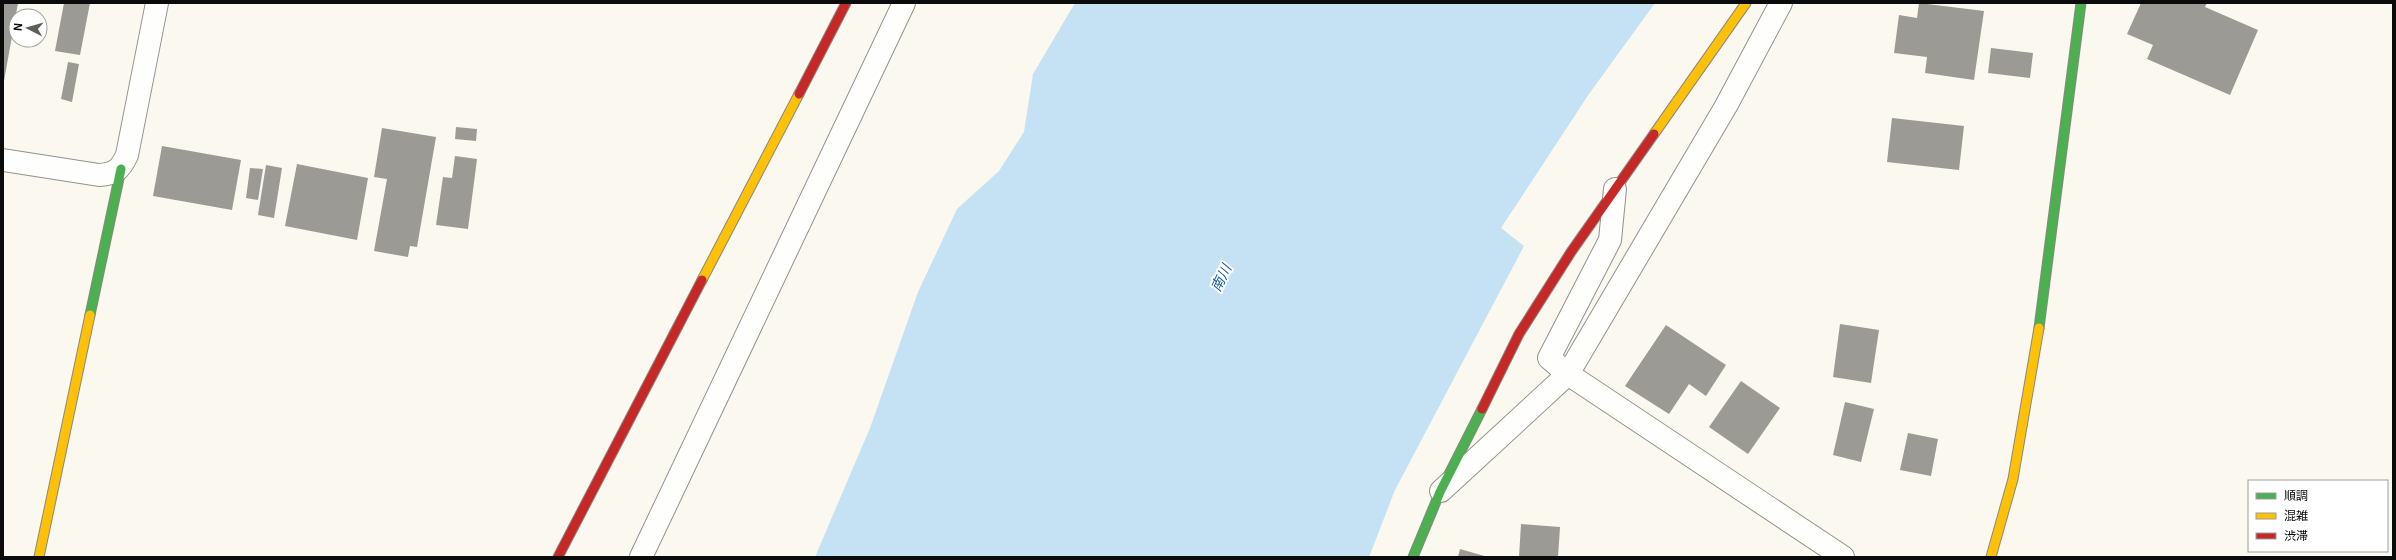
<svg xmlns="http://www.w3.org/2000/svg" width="2396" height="560" viewBox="0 0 2396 560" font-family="Georgia,'Noto Sans JP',serif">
<rect width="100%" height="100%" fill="#faf8ef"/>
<path fill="#c5e2f5" d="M1075 3H1655L1589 94 1501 228 1524 246 1395 490 1369 557H815L870 428 918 292 957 209 999 171 1024 132 1033 74Z"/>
<path fill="#9c9a95" d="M3 3H18L4 81H3Z
M64 3H90L80 55 55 51Z
M1919 3 1984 11 1974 80 1925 73 1927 57 1894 53 1899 15 1917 18Z
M2141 3H2207L2205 7 2258 30 2230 95 2147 59 2153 45 2127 34Z
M1991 48 2033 53 2030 78 1988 73Z
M68 62 79 64 72 102 61 99Z
M1892 118 1964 126 1959 170 1887 162Z
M456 127 477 129 476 141 455 139Z
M382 128 436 137 417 247 410 246 408 257 374 251 387 179 374 177Z
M162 146 241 160 232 210 153 196Z
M455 156 477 159 468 229 436 225 443 177 452 178Z
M297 164 368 178 357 240 285 226Z
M266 165 282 168 274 218 258 215Z
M250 168 263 169 258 200 246 198Z
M1840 324 1879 330 1871 383 1833 377Z
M1666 325 1726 365 1706 396 1689 384 1669 414 1625 386Z
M1741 381 1780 408 1748 454 1709 427Z
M1845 402 1874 409 1861 462 1833 455Z
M1908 433 1938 439 1931 476 1900 470Z
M1521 524 1560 527 1558 557H1519Z
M1460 549 1488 557H1458Z"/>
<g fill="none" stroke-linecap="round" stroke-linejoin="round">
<g stroke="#93928e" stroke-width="24">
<path id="street" d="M3 160 99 175C115 174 120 170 127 155L157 3
M1615 189 1610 240 1549 358 1568 374 1843 557
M1441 491 1568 374 1726 106 1781 3
M641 557 904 3"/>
</g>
<g stroke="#898884" stroke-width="11">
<path id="fast" d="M90 315 121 169
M2039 328 2081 3
M1413 557 1440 492 1482 409"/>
</g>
<g stroke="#898884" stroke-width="11">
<path id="slow" d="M1654 134 1746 3
M702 280 799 94
M39 557 90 315
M1991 557 2013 479 2039 328"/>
</g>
<g stroke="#898884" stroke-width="11">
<path id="jam" d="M799 94 846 3
M1482 409 1519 334 1571 252 1654 134
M558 557 702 280"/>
</g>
<use href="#street" stroke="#fefefd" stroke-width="22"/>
<use href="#fast" stroke="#4caf50" stroke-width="9"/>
<use href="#slow" stroke="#ffc107" stroke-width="9"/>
<use href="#jam" stroke="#c62828" stroke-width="9"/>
</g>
<g text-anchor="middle" stroke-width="4" stroke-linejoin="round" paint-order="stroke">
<g font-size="14" font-style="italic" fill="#135c9f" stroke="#fff">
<text transform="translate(1221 278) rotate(-64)" y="5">南川</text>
</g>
</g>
<rect width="2396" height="560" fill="none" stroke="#0b0b0b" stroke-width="8"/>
<rect x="2248" y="480" width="140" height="72" fill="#ffffff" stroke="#9d9d9d"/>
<rect x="2256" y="493" width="20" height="6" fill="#4caf50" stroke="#9d9d9d"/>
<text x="2284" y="500" font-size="12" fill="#0b0b0b">順調</text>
<rect x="2256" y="513" width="20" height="6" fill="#ffc107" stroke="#9d9d9d"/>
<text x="2284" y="520" font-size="12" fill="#0b0b0b">混雑</text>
<rect x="2256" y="533" width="20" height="6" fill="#c62828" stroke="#9d9d9d"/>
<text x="2284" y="540" font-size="12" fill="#0b0b0b">渋滞</text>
<g transform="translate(28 28) rotate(276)"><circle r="19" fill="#ffffff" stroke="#9d9d9d"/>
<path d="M0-3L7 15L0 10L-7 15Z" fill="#5f5e5b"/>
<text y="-6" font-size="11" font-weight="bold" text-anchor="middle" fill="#0b0b0b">N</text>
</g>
</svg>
